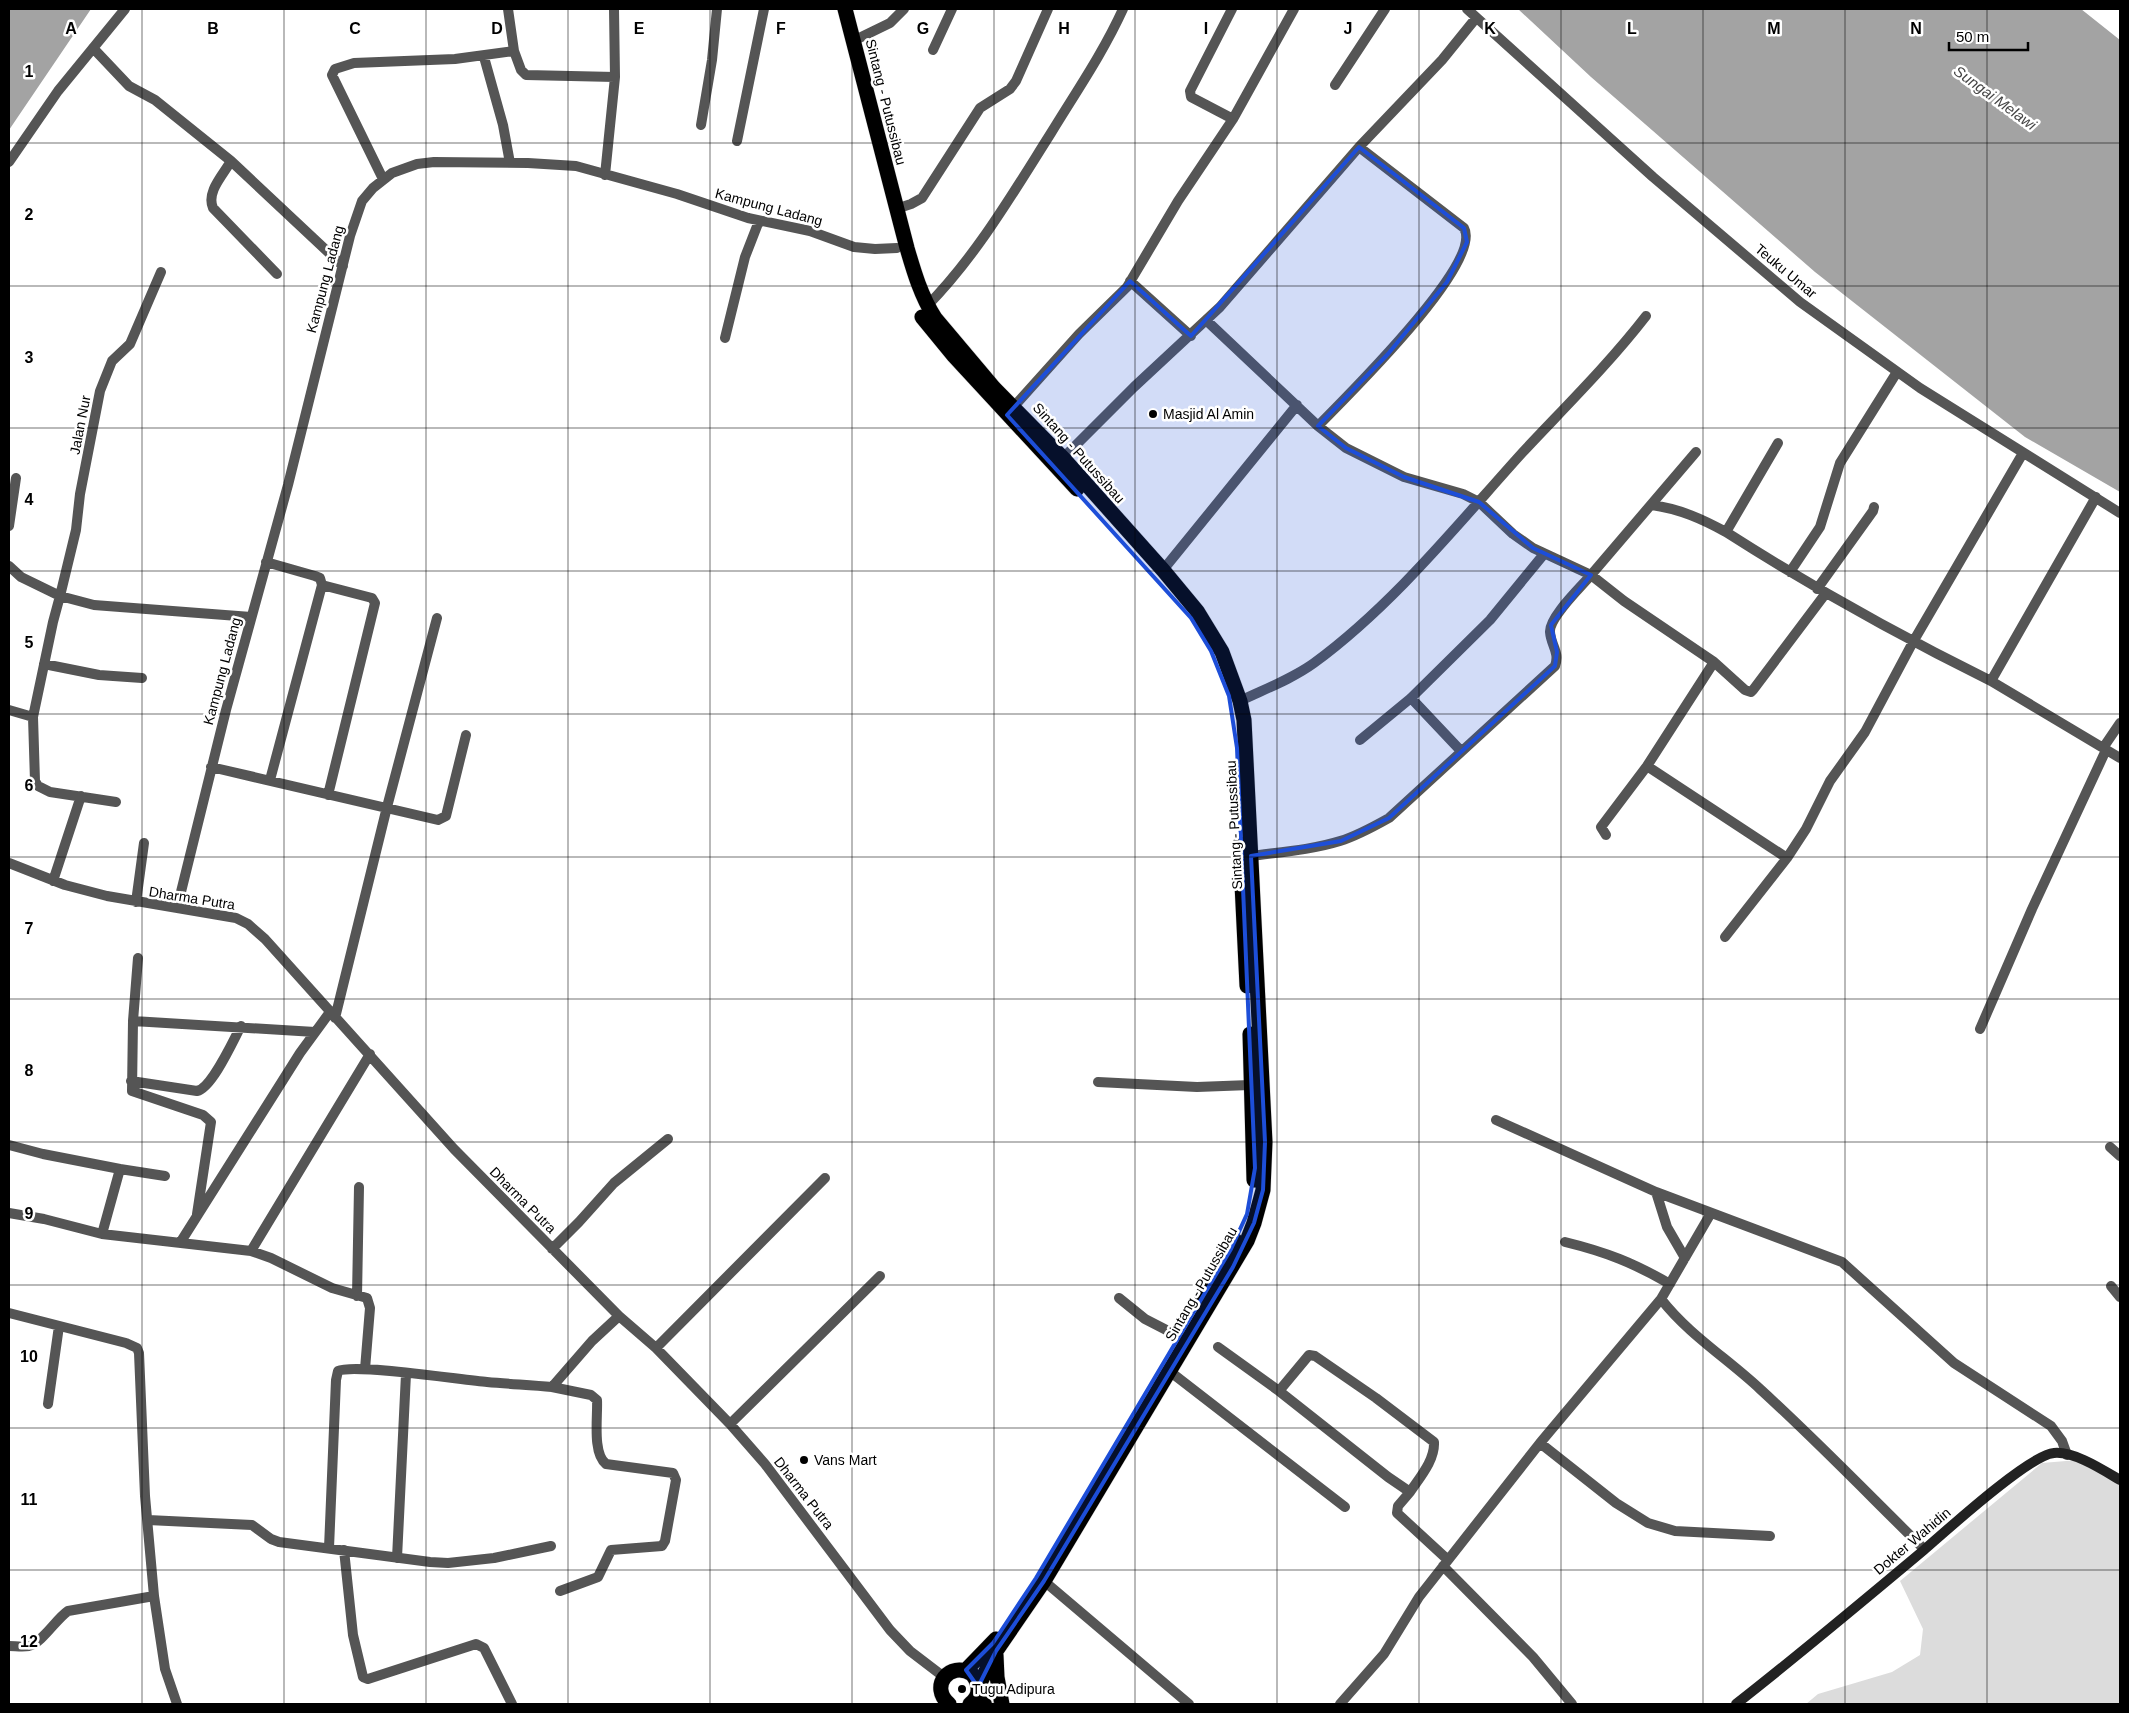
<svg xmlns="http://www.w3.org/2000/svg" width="2129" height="1713" viewBox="0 0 2129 1713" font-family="Arial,sans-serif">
<rect width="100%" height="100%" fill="#fff"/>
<path fill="#dcdcdc" d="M2078 1460 2120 1485V1704H1806L1818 1694 1892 1672 1920 1655 1923 1629 1900 1581 2042 1463Z"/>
<path fill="#a3a3a3" d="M9 9H91L9 130Z
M1518 9H2081L2120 40V492L2025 437 1815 272 1591 77Z"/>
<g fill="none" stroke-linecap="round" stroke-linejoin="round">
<g stroke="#dbdbdb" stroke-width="14">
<path id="primary" d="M978 1694 986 1704"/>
</g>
<g stroke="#dbdbdb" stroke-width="16">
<path id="highway" d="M845 9 907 248C914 272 921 296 935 318L994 388 1063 458 1163 570 1197 611 1222 652 1240 701 1244 720 1265 1142 1263 1190 1254 1223 1247 1241 1044 1581 996 1651 978 1687
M922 317 954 356 1077 489
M1240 844 1247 986
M1250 1034 1254 1180
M1202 1296 1235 1240
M996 1655 997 1677 1002 1704
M966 1670 996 1639
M949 1704C929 1687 949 1660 972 1674 980 1684 981 1696 970 1704"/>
</g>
<path stroke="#555" stroke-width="10" d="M508 9 514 51
M1232 9 1190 91 1191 97 1233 119
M1467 9 1653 177 1800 302 1920 388 2120 513
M853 41 890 23 904 9
M93 48 129 86 155 100 231 161 343 266
M933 50 952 9
M484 57 503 125 510 163
M1335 85 1385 9
M701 125 712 60 717 9
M737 141 764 9
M231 161C223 175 206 192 213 208L277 274
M9 162 58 91 125 9
M605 175 615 77 614 9
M383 179 332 75 335 69 354 63 455 59 514 51 521 70 526 75 615 77
M896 209 911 204 922 198 980 108 1010 89 1016 81 1048 9
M161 272 130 344 112 361 100 391 80 494 76 530 60 596 94 605 251 617
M1130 281 1191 336
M927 306C977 255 1013 193 1051 133 1076 92 1103 53 1123 9
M1207 321 1318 426 1346 448 1404 477 1463 494 1479 502 1513 534 1533 548 1591 575 1696 452
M725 338 745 257 759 221
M1009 412 1079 334 1127 287 1178 201 1233 119 1294 9
M1318 426C1344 399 1484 263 1464 228L1359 147
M1778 443 1726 532C1812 587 1900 636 1991 681L2096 497
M1063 458 1134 387 1220 307 1359 147 1442 60 1476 18
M1652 505C1680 509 1702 519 1726 532
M9 526 16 478
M266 562 315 576 320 578 322 585 372 598 375 603 328 795
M9 566 21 577 60 596 53 622 33 717 35 781 38 786 50 792 116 802
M1163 570 1297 405
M1790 572 1820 527 1840 463 1897 372
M1817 589 1873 511 1874 507
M44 664 99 675 142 678
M1991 681 2120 758
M1411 698 1461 751
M1240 701C1265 689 1292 679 1314 663 1393 605 1457 525 1522 453 1564 408 1608 365 1646 316
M9 710 33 717
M1360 740 1411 698 1490 620 1544 554
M2103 748 2120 723
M1647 766 1787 858
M211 767 438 820 446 816 466 735
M270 780 322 585
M1606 835 1601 827 1647 766 1714 662 1745 690 1751 692 1753 690 1826 593
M1251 856C1281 852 1311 850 1340 841 1357 836 1373 827 1389 818L1555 666C1560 652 1551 646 1550 632 1549 617 1581 587 1591 575L1624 601 1714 662
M9 863 65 885 107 896 236 918 248 924 265 939 454 1149 619 1316 656 1348 730 1424 765 1464 890 1630 910 1651 944 1677
M53 881 81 796
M136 902 144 843
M177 908 226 710 288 485 350 236 362 201 373 188 392 173 417 164 434 162 528 163 576 166 677 194 748 218 810 231 854 247 875 249 897 248
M1725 937 1787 858 1806 829 1830 781 1865 732 1913 642 2023 453
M138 958 133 1021 315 1032
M335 1018 387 807 437 618
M133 1021 132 1091 203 1115 211 1122 197 1214
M1980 1029 2032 909 2106 750
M131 1081 197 1091C212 1088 233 1041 241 1026
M1098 1082 1197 1087 1250 1085
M1496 1120 1656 1192 1842 1262 1954 1363 2051 1426 2062 1441 2067 1455
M9 1145 43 1154 120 1169 102 1234 251 1251 370 1054
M2110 1147 2120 1156
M120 1169 165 1176
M1656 1192 1667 1227 1685 1258
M9 1213 44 1219 102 1234
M1565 1242C1606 1252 1634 1263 1670 1284
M180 1243 300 1053 330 1012
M552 1249 579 1222 614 1183 668 1139
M251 1251 271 1258 332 1288 367 1298 370 1308 365 1369
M2111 1286 2120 1297
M357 1296 359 1187
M1119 1298 1145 1319 1178 1336
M1661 1299 1711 1213
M9 1313 126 1343 137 1348 139 1353 145 1496 154 1596 165 1669 177 1704
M1218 1347 1279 1391
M656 1348 825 1178
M1168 1370 1345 1507
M552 1387 591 1395 597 1400C598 1416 592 1453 606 1464L673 1473 676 1480 665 1541 662 1546 611 1550 598 1577 560 1591
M48 1404 59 1326
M730 1424 880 1276
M1540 1443 1616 1503 1648 1523 1675 1531 1770 1536
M1410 1492C1420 1477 1435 1460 1434 1442L1376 1398 1315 1356 1309 1355 1279 1391 1388 1477 1410 1492 1398 1506 1397 1513 1448 1560
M148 1520 252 1525 271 1539 279 1542 430 1562 448 1563 494 1558 551 1546
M329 1548 336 1380 338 1371C354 1363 462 1380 487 1382 509 1384 530 1385 552 1387L592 1341 619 1316
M344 1550 353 1635 363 1677 368 1679 476 1644 484 1648 512 1704
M397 1558 406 1374
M1443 1566 1533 1657 1572 1704
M1044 1581 1189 1704
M9 1646C15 1646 23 1647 29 1646 42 1643 56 1619 68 1611L154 1596
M1340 1704 1384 1654 1419 1597 1540 1443 1661 1299C1688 1334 1728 1359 1760 1389 1817 1441 1870 1496 1924 1549"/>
<path stroke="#222" stroke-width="10" d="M1736 1704C1800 1654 1862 1602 1924 1550 1947 1530 2029 1455 2054 1453 2074 1451 2103 1470 2120 1480"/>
<use href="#primary" stroke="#000" stroke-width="12"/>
<use href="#highway" stroke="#000" stroke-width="15"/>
</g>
<path fill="#1d4ed8" fill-opacity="0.2" stroke="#1d4ed8" stroke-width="4" stroke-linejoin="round" d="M1359 147 1464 228 1467 242 1447 282 1388 354 1318 426 1346 448 1404 477 1479 502 1533 548 1591 575 1551 625 1557 652 1555 666 1389 818 1341 841 1251 856 1265 1142 1263 1190 1254 1223 1233 1267 1044 1581 996 1651 978 1687 966 1670 993 1643 1036 1578 1231 1249 1247 1214 1255 1168 1237 748 1229 696 1211 651 1191 618 1007 415 1130 281 1191 336Z"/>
<path fill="none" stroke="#000" stroke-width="1" stroke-opacity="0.55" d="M142 9V1704M284 9V1704M426 9V1704M568 9V1704M710 9V1704M852 9V1704M994 9V1704M1135 9V1704M1277 9V1704M1419 9V1704M1561 9V1704M1703 9V1704M1845 9V1704M1987 9V1704M9 143H2120M9 286H2120M9 428H2120M9 571H2120M9 714H2120M9 857H2120M9 999H2120M9 1142H2120M9 1285H2120M9 1428H2120M9 1570H2120"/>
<g fill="#000" stroke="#fff" stroke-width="2">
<circle cx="1153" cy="414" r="5"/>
<circle cx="804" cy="1460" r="5"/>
<circle cx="962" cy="1689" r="5"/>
</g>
<g text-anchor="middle" stroke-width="5" stroke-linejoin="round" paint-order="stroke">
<g font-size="14" fill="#000" stroke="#fff">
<text transform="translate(886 102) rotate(76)" y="5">Sintang - Putussibau</text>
<text transform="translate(769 207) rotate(15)" y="5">Kampung Ladang</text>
<text transform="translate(1786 271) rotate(40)" y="5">Teuku Umar</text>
<text transform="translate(325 279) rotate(-75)" y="5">Kampung Ladang</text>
<text transform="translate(80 425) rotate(-79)" y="5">Jalan Nur</text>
<text transform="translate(1079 453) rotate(48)" y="5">Sintang - Putussibau</text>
<text transform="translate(222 671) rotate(-75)" y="5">Kampung Ladang</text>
<text transform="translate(1234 825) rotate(-93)" y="5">Sintang - Putussibau</text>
<text transform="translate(192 898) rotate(9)" y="5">Dharma Putra</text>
<text transform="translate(523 1200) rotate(45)" y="5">Dharma Putra</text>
<text transform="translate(1201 1284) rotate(-60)" y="5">Sintang - Putussibau</text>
<text transform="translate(804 1493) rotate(52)" y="5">Dharma Putra</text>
<text transform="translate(1912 1541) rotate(-40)" y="5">Dokter Wahidin</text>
</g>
<g font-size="14" fill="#000" stroke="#fff" text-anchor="start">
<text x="1163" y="419">Masjid Al Amin</text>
<text x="814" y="1465">Vans Mart</text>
<text x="972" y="1694">Tugu Adipura</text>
</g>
<g font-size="15" font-style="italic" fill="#444" stroke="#fff">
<text transform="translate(1995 98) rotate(36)" y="5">Sungai Melawi</text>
</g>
</g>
<g font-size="16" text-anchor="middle" font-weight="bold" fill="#000" stroke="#fff" stroke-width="5" stroke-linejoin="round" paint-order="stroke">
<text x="71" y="34">A</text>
<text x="213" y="34">B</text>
<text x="355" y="34">C</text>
<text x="497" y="34">D</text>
<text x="639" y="34">E</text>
<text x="781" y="34">F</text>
<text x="923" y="34">G</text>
<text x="1064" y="34">H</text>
<text x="1206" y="34">I</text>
<text x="1348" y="34">J</text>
<text x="1490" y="34">K</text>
<text x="1632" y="34">L</text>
<text x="1774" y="34">M</text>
<text x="1916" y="34">N</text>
<text x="29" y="77">1</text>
<text x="29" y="220">2</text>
<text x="29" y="363">3</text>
<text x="29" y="505">4</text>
<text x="29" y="648">5</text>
<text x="29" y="791">6</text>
<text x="29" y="934">7</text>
<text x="29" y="1076">8</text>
<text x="29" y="1219">9</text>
<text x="29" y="1362">10</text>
<text x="29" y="1505">11</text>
<text x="29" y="1647">12</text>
</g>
<rect width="2129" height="1713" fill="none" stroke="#000000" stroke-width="20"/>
<path d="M1949 42v8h79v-8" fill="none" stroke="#000000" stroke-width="2.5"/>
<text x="1956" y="42" font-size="15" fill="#000000" stroke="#ffffff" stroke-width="4" paint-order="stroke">50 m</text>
</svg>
